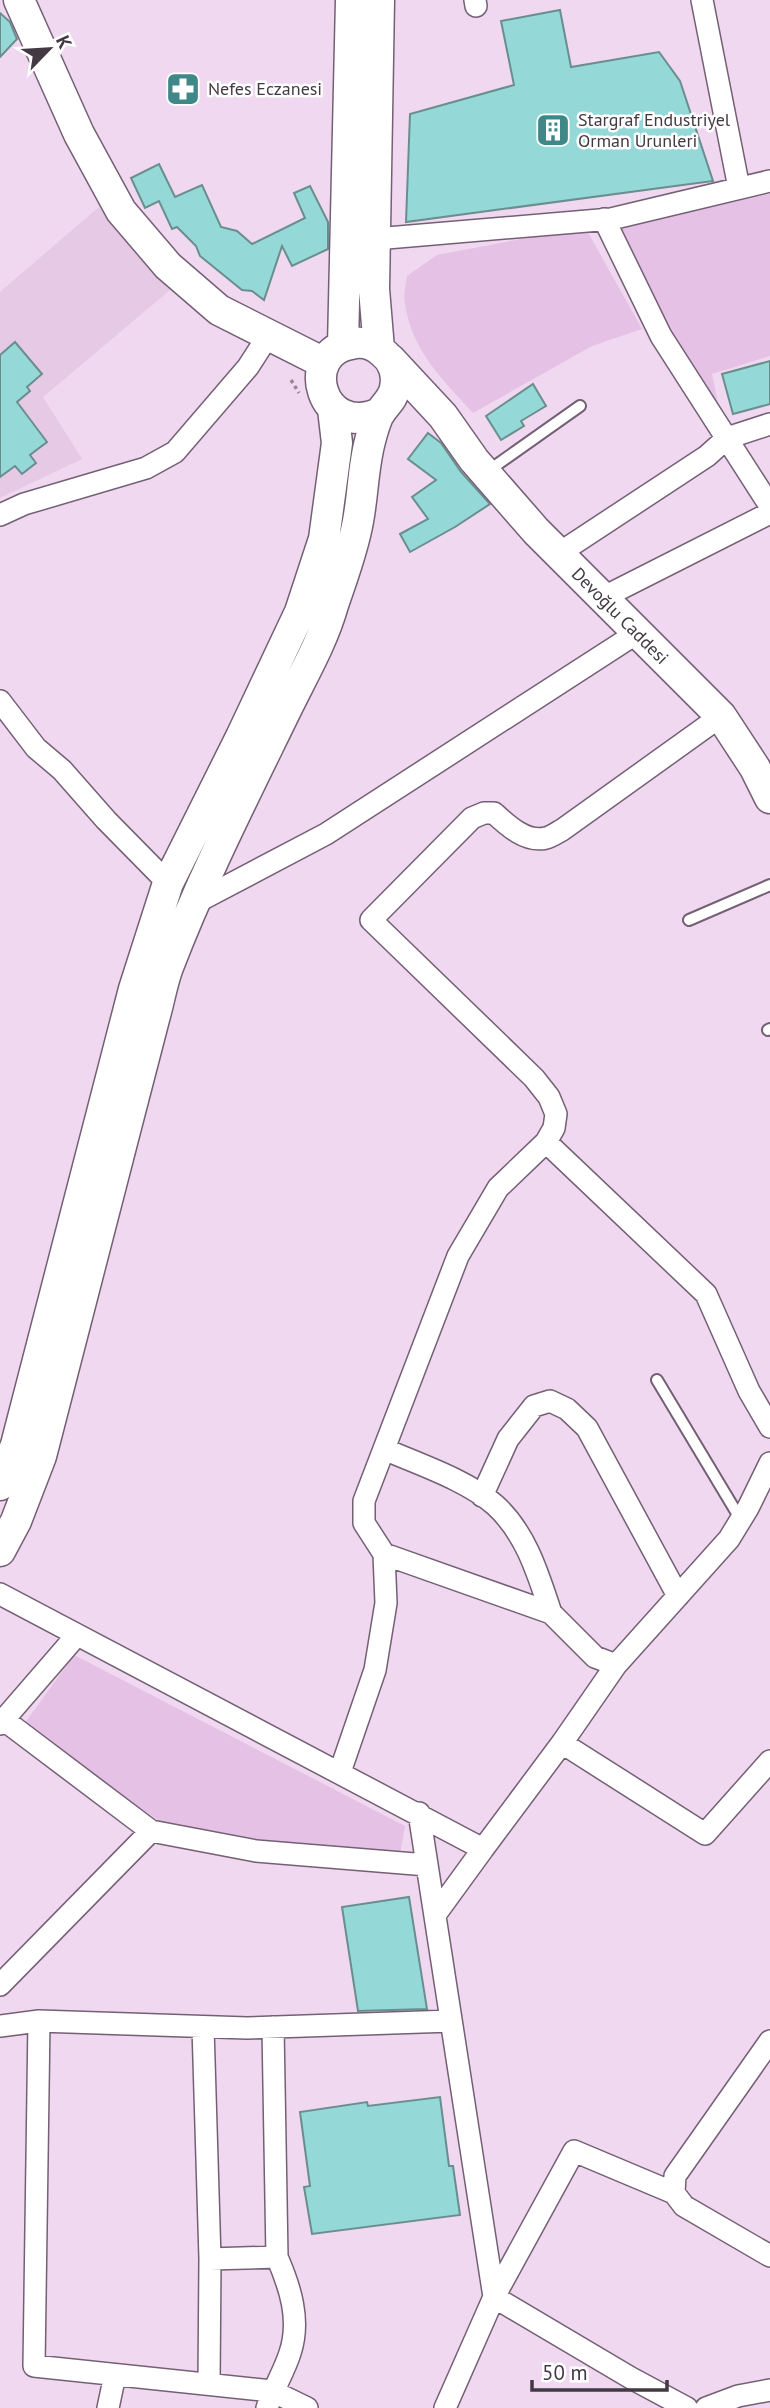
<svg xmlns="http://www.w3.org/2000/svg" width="770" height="2408" viewBox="0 0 770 2408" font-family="'PT Sans',sans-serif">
<rect width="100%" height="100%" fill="#f0d8f0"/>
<path fill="#e6c9e5" d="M99 207 170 290 43 397 82 459 0 498V292Z"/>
<path fill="#e5c1e5" d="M770 194V356L712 374 720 413 710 407 616 239 618 227Z
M585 227 642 329 592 346 473 413C443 380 411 350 405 303 403 295 406 285 407 276L437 255Z
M74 1655 405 1826 399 1860 245 1843 165 1825 22 1727Z"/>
<path fill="#94d8d8" stroke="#6a8e8e" stroke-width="2" d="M560 10 571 67 659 52 680 81 713 181 406 222 410 114 514 85 501 21Z
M0 13 10 22 17 39 0 57Z
M159 164 175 197 202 185 221 227 237 231 252 244 305 218 294 193 310 186 328 222V249L292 266 282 246 264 300 252 291 242 290 200 256 196 246 177 227 172 229 159 201 145 208 131 178Z
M15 342 42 374 27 387 30 391 17 402 47 442 30 455 36 463 22 474 15 466 0 477V355Z
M770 361V404L733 414 722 374Z
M533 384 546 406 521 421 524 426 501 440 486 416Z
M428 433 441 443 461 472 490 504 455 527 410 552 400 534 428 519 412 497 436 480 408 459Z
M409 1897 427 2009 358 2011 342 1907Z
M440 2097 449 2166H453L460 2215 312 2234 304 2187 310 2186 300 2112 367 2102 368 2106Z"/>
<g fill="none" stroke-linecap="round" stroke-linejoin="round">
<g stroke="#746074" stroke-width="14">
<path id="lane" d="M488 471 580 406
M689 920 770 885
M768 1030 770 1029
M657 1380 741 1520"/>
</g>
<g stroke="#746074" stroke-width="24">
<path id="street" d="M475 0 476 6
M702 0 739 188
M604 219 661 336 770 506
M375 239 611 219 770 181
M0 515 24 504 146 468 175 452 248 367 268 336
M558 554 707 456 727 438 770 424
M602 598 770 513
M0 701 36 748 62 770 106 820 168 883
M195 903 326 834 637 633
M546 1142 706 1294 749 1391 770 1427
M384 1449C418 1464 467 1480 495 1505 526 1533 538 1574 551 1613
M482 1496 508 1439 534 1406 550 1401 567 1409 587 1428 678 1596
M384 1554 551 1613 595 1657 616 1665
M0 1594 483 1849 562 1743 616 1665 729 1539 748 1508 770 1463
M4 1720 151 1831 256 1851 427 1865
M0 1724 77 1635
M562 1743 705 1834 770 1761
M340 1772 375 1670 386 1603 384 1554 364 1523V1501L458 1256 498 1188 546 1142 554 1128 556 1114 549 1097 534 1078 371 920 472 818 484 813H494C507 825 526 843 546 838 551 837 558 832 562 830L721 716
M419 1813 494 2297 631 2378 687 2408
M435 1915 483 1849
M0 1985 151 1831
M39 2021 34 2366 272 2391 307 2408
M0 2026 39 2021 247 2028 451 2021
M203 2027 210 2259 209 2384
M770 2041 675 2176 674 2193 684 2206 770 2256
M210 2259 277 2257
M108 2408 115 2375
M267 2408C273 2389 284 2372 290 2353 301 2320 290 2287 277 2257L273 2027
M445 2408 494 2297 574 2151 674 2193
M706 2408 738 2396 770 2390"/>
</g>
<g stroke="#746074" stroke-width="33">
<path id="secondary" d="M19 0 79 134 121 211 168 266 219 310 324 363
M379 0 374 289 379 349
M343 346 351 0
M390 359 443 416 474 460 536 531 721 716 755 768 770 798
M0 1485 16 1445 134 989 168 883 241 737 300 612 324 539 337 443 333 409
M0 1551 16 1521 41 1456C70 1345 98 1234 127 1123 136 1088 145 1054 154 1019 159 1002 162 983 168 967 201 881 243 798 283 716 300 680 322 644 333 605 342 578 353 550 358 521 363 495 363 467 370 441 372 433 375 423 378 416 384 405 393 400 395 388 398 374 393 360 382 352 373 344 362 341 351 344 298 353 320 439 380 413"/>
</g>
<path stroke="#978797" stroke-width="3.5" stroke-dasharray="3.5 3.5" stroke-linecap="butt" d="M291 380 299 393"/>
<use href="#lane" stroke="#fff" stroke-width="10"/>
<use href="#street" stroke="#fff" stroke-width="21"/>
<use href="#secondary" stroke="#fff" stroke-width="30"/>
</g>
<defs>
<g id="pharmacy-square" transform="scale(1.75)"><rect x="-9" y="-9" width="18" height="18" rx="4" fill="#3f8887" stroke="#fff"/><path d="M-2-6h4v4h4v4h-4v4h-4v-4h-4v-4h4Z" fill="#fff"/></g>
<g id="building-square" transform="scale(1.75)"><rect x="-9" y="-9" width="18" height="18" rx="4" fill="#3f8887" stroke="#fff"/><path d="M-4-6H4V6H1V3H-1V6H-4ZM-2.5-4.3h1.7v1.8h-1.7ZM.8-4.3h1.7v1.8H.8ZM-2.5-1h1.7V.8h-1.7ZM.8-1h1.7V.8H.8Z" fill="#fff"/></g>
</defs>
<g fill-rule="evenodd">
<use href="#pharmacy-square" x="183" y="89"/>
<use href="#building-square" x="553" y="130"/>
</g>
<g text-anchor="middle" stroke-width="5" stroke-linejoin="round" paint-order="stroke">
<g font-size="18" fill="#423942" stroke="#fff" text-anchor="start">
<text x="208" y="95">Nefes Eczanesi</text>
<text x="578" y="126">Stargraf Endustriyel<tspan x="578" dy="21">Orman Urunleri</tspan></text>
</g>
<g font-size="18" fill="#423942" stroke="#fff">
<text transform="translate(620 616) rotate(45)" y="6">Devoğlu Caddesi</text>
</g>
</g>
<g transform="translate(49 49) rotate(65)" stroke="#ffffff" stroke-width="5" paint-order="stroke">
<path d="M0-5L12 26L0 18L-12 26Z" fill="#423942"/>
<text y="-10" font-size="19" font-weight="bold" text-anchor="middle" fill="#423942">K</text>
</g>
<path d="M532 2380v10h135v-10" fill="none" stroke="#423942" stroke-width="3.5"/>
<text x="542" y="2380" font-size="21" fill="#423942" stroke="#ffffff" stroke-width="5" paint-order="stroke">50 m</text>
</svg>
